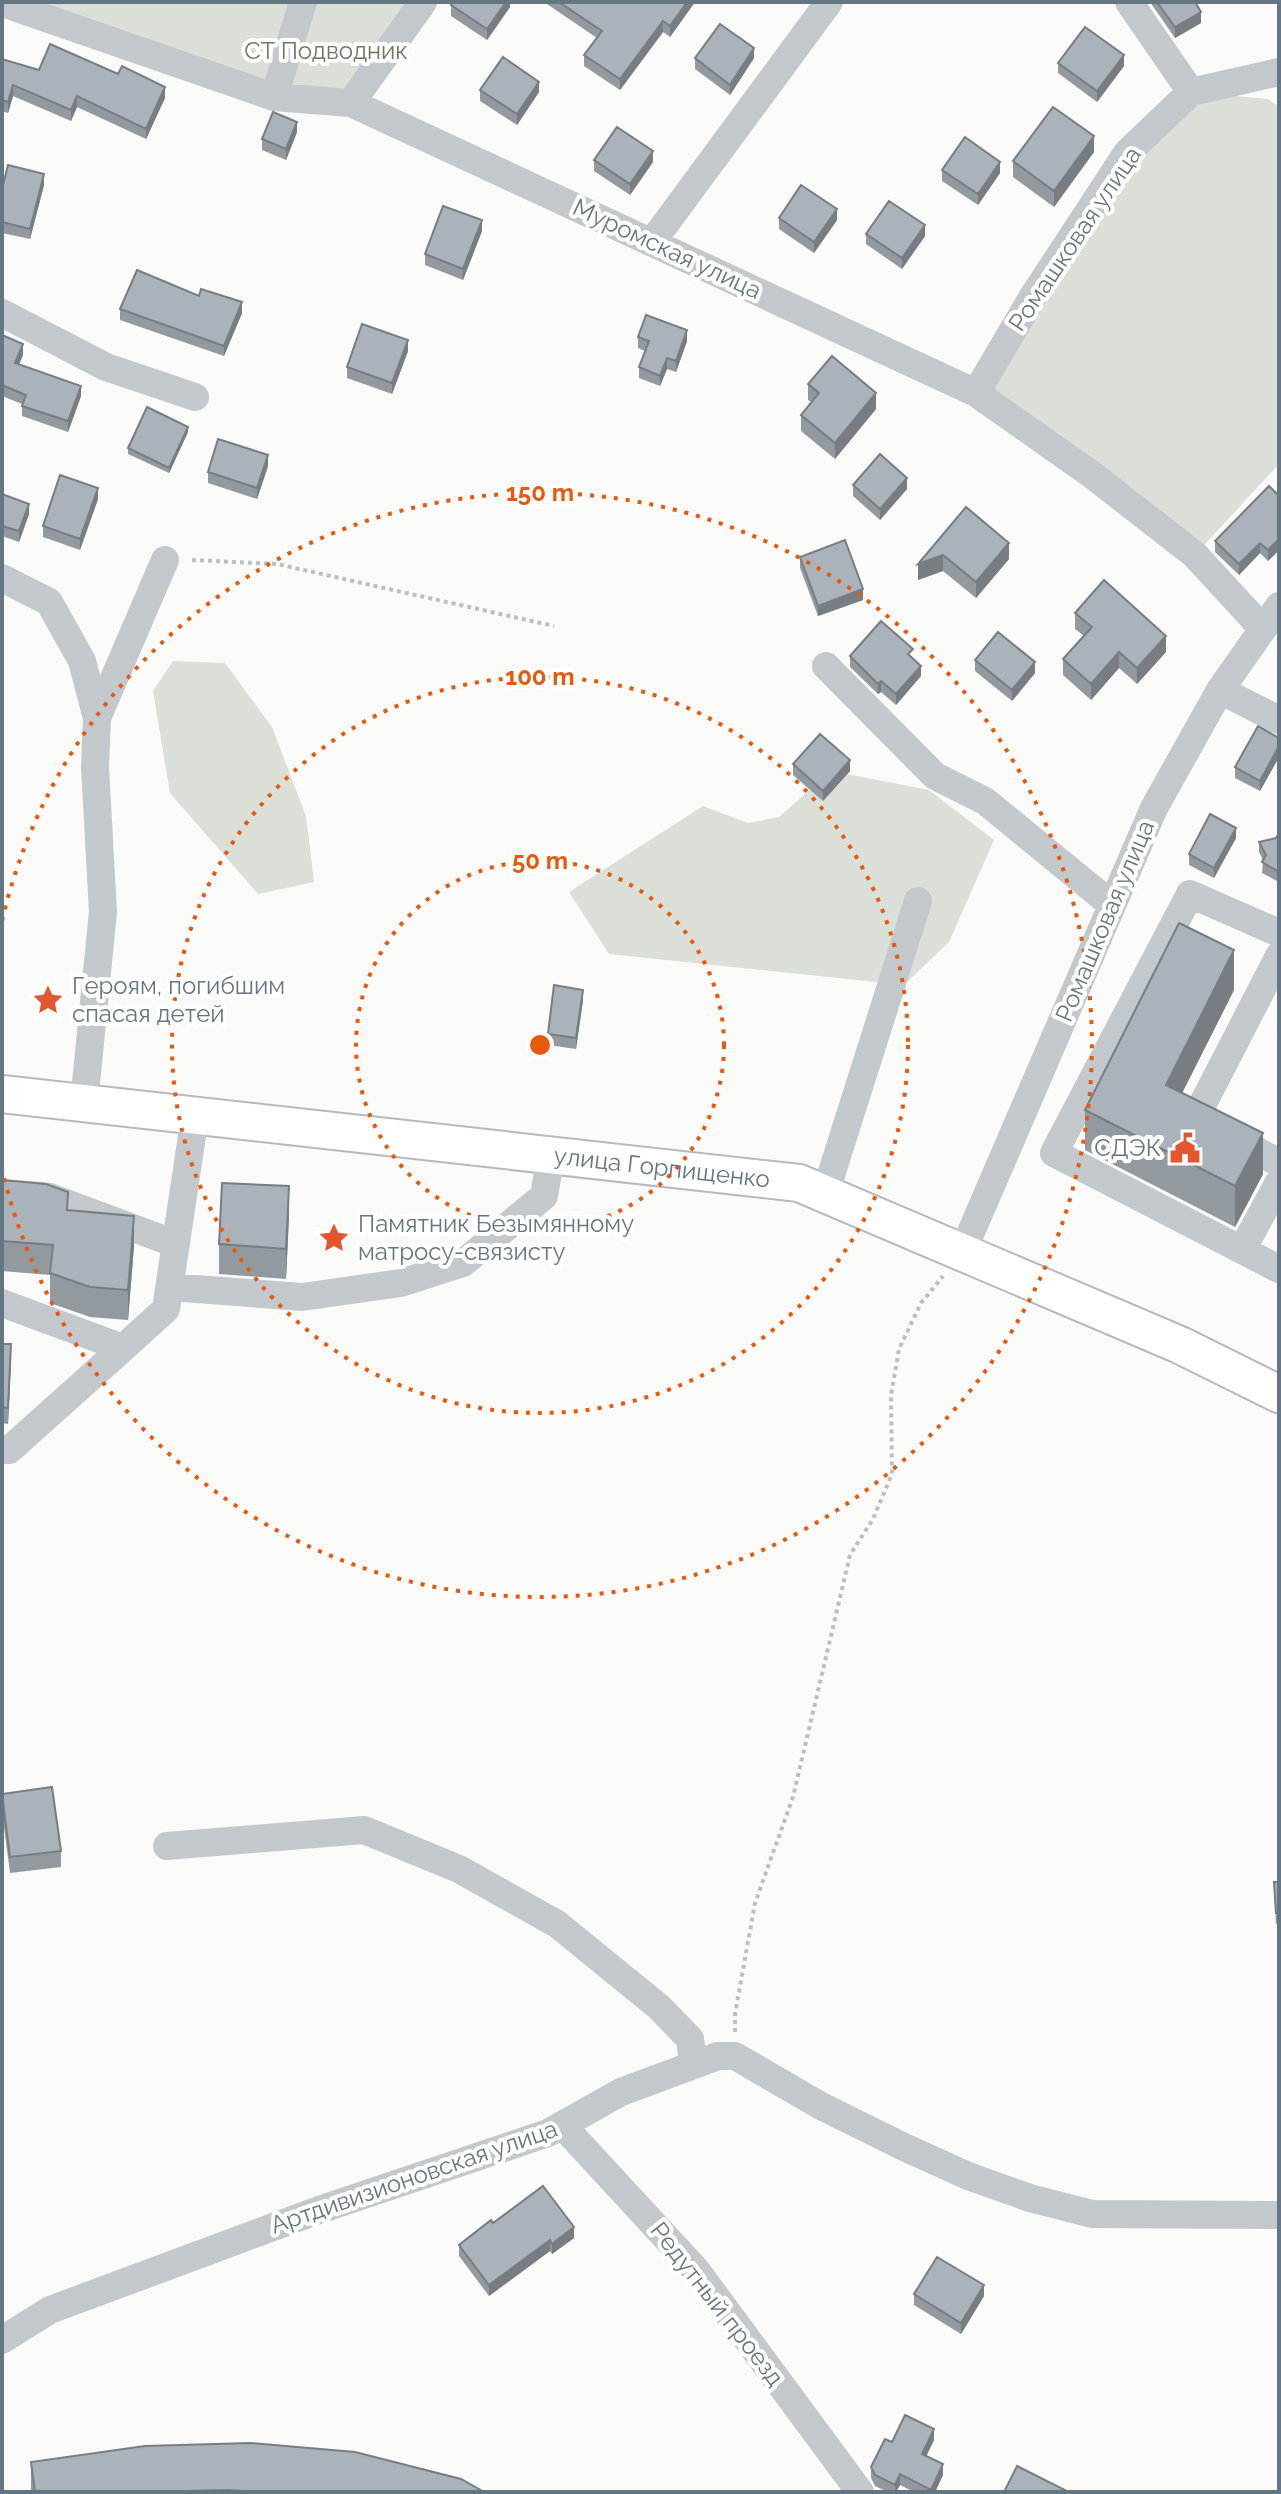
<svg xmlns="http://www.w3.org/2000/svg" width="1281" height="2494" viewBox="0 0 1281 2494" font-family="Raleway,sans-serif">
<rect width="100%" height="100%" fill="#fafaf8"/>
<path fill="#dadfd7" d="M2 2H423L351 103 256 92Z
M1191 92 1268 99 1279 107V464L1195 555 976 393 1032 298Z
M173 661 225 663 272 727 306 816 314 882 258 894 170 793 153 691Z
M831 771 929 790 994 840 949 942 904 985 609 954 569 892 703 806 748 823 779 817Z"/>
<g fill="none" stroke-linecap="round" stroke-linejoin="round">
<g stroke="#b5babe" stroke-width="40">
<g id="major">
<path id="s1" d="M2 1094 799 1183 1180 1345 1279 1394"/>
</g>
</g>
<path stroke="#bbbfc2" stroke-width="4" stroke-dasharray="4 4" stroke-linecap="butt" d="M192 560 277 564 554 626
M735 2032V2014L755 1903 793 1797 850 1555 873 1519 892 1474 891 1395 899 1349 921 1303 943 1276"/>
<path stroke="#c3c8cc" stroke-width="28" d="M1129 2 1191 92
M2 3 274 97 351 103 976 393 1091 474 1195 555 1263 629
M274 97 303 2
M351 103 423 2
M652 242 829 2
M2 313 106 367 195 397
M976 393 1032 298 1127 153 1191 92 1279 72
M2 578 49 602 82 661 97 718 95 767 103 912 84 1103
M826 666 935 776 985 801 1112 905
M1220 690 1279 720
M97 718 165 560
M1279 933 1190 894 1054 1153 1279 1269
M1279 956 1196 1117 1279 1163
M2 1193 50 1197 176 1244
M825 1194 918 901
M1242 1250 1279 1182
M962 1253 1154 808 1220 690 1279 606
M170 1287 302 1297 401 1283 463 1263 544 1196 551 1155
M2 1303 123 1348 166 1309 195 1116
M2 1450H9L123 1348
M167 1846 364 1830 459 1869 557 1924 659 2007 690 2039 693 2063
M563 2126 696 2270 860 2492
M2 2340 50 2310 319 2210 548 2133 621 2092 718 2056H735L821 2106 904 2147 968 2176 1030 2198 1092 2214 1279 2215"/>
<use href="#major" stroke="#fff" stroke-width="36"/>
</g>
<path fill="#929a9f" d="M510 2V7L487 40 451 16V5Z
M544 2H695L670 37 663 32 620 90 584 66V55L597 38Z
M1150 2H1195L1201 23 1175 38Z
M695 58H754L730 95 695 69Z
M2 59 39 70 165 98 146 139 77 107 71 121 13 96 8 113 2 111Z
M1058 63 1124 66 1097 102 1058 73Z
M480 90 539 92 517 125 480 101Z
M297 132 286 160 262 150V139Z
M1094 152 1054 207 1013 177V161Z
M594 160 653 162 630 195 594 171Z
M942 170 1000 173 978 205 942 181Z
M44 185 30 239 2 233V189Z
M779 218 837 220 814 253 779 229Z
M482 231 463 280 425 265V254Z
M866 234 925 236 902 269 866 244Z
M199 296 242 313 224 356 120 320V309Z
M2 335 23 355 19 364 81 396 68 432 22 416V404L2 396Z
M638 337 687 341 676 372 667 369 660 386 639 378V367L645 351 638 348Z
M408 351 392 394 347 378V367Z
M808 384 876 409 835 459 801 431V415L811 402 808 400Z
M188 432 169 473 128 454V448Z
M268 466 257 499 208 483V472Z
M853 485 907 489 880 520 853 496Z
M2 494 29 514 19 542 2 536Z
M1279 496V550L1268 561 1260 553 1239 575 1215 552V541Z
M98 499 80 550 43 537V526Z
M966 507 1009 559 976 598 943 571 918 580Z
M800 557 863 600 818 616 800 568Z
M1075 613 1166 652 1137 684 1119 668 1091 700 1063 675V659L1084 636 1075 629Z
M850 656 913 658 921 676 896 705 881 692 878 694 850 667Z
M975 660 1035 673 1012 701 975 671Z
M1279 738V757L1260 791 1235 778V767Z
M793 764 850 771 823 801 793 775Z
M1279 833V889L1277 888V881L1262 873 1263 860 1259 852V842L1276 838Z
M1236 838 1214 878 1189 865V854Z
M1234 990 1182 1093 1263 1174 1235 1227 1085 1150V1110Z
M583 1000 576 1049 548 1045V1034Z
M2 1180 68 1210 134 1246 128 1320 90 1317 50 1303V1275L2 1271Z
M289 1216 286 1279 219 1274V1244Z
M2 1344 11 1360 8 1424 2 1423Z
M2 1794 61 1851V1867L10 1873 2 1812Z
M1274 1882H1279V1924H1276Z
M574 2238 552 2254 550 2251 489 2296 459 2256V2245Z
M914 2294 984 2296 961 2334 914 2305Z
M934 2440 926 2456 943 2475 935 2492H914L900 2485 896 2492H888L875 2486 871 2478V2467L892 2442Z
M31 2462 484 2492H31Z"/>
<path fill="#777d82" d="M506 2H510V7L487 40V29Z
M687 2H695L670 37V26Z
M1201 12V23L1175 38V27Z
M663 21V32L620 90V79Z
M754 48V58L730 95V85Z
M1124 55V66L1097 102V91Z
M539 82V92L517 125V114Z
M13 85V96L8 113V102Z
M165 87V98L146 139V129Z
M77 96V107L71 121V110Z
M297 122V132L286 160V149Z
M1094 136V152L1054 207V191Z
M653 151V162L630 195V184Z
M1000 162V173L978 205V194Z
M44 174V185L30 239V229Z
M837 209V220L814 253V242Z
M482 220V231L463 280V269Z
M925 225V236L902 269V258Z
M242 302V313L224 356V346Z
M687 330V341L676 372V361Z
M408 340V351L392 394V383Z
M23 344V355L15 374V363Z
M667 358V369L660 386V376Z
M81 386V396L68 432V421Z
M876 393V409L835 459V443Z
M188 427V432L169 473V468Z
M268 455V466L257 499V488Z
M907 478V489L880 520V509Z
M98 488V499L80 550V539Z
M29 504V514L19 542V531Z
M1279 539V550L1268 561V550Z
M1009 543V559L976 598V582Z
M1260 543V553L1239 575V564Z
M943 555V571L918 580V564Z
M863 589V600L818 616V606Z
M1166 636V652L1137 684V668Z
M1119 652V668L1091 700V684Z
M1035 662V673L1012 701V690Z
M921 666V676L896 705V694Z
M881 681V692L878 694V684Z
M1279 746V757L1260 791V781Z
M850 760V771L823 801V791Z
M1236 828V838L1214 878V868Z
M1234 950V990L1166 1125V1085Z
M583 990V1000L576 1049V1038Z
M1263 1133V1174L1235 1227V1186Z
M289 1186V1216L286 1279V1249Z
M134 1216V1246L128 1320V1290Z
M11 1344V1360L8 1424V1408Z
M574 2227V2238L552 2254V2244Z
M550 2240V2251L489 2296V2285Z
M984 2285V2296L961 2334V2323Z
M934 2429V2440L922 2465V2454Z
M943 2464V2475L935 2492H931Z
M900 2474V2485L896 2492H895V2485Z"/>
<path fill="#aab3b9" stroke="#777d82" stroke-width="2" d="M453 2H506L487 29 451 5Z
M559 2H687L670 26 663 21 620 79 584 55 602 31Z
M1157 2H1195L1201 12 1175 27Z
M720 24 754 48 730 85 695 58Z
M1085 27 1124 55 1097 91 1058 63Z
M50 44 118 74 122 66 165 87 146 129 77 96 71 110 13 85 8 102 2 100V59L39 70Z
M503 57 539 82 517 114 480 90Z
M1053 107 1094 136 1054 191 1013 161Z
M273 112 297 122 286 149 262 139Z
M617 127 653 151 630 184 594 160Z
M965 137 1000 162 978 194 942 170Z
M8 165 44 174 30 229 2 222V189Z
M801 185 837 209 814 242 779 218Z
M889 201 925 225 902 258 866 234Z
M443 206 482 220 463 269 425 254Z
M137 270 199 296 201 289 242 302 224 346 120 309Z
M646 315 687 330 676 361 667 358 660 376 639 367 649 341 638 337Z
M362 324 408 340 392 383 347 367Z
M2 335 23 344 15 363 81 386 68 421 22 406 26 395 2 385Z
M832 356 876 393 835 443 801 415 819 393 808 384Z
M147 407 188 427 169 468 128 448Z
M218 439 268 455 257 488 208 472Z
M880 454 907 478 880 509 853 485Z
M60 475 98 488 80 539 43 526Z
M1269 486 1279 496V539L1268 550 1260 543 1239 564 1215 541Z
M2 494 29 504 19 531 2 526Z
M966 507 1009 543 976 582 943 555 918 564Z
M845 540 863 589 818 606 800 557Z
M1104 580 1166 636 1137 668 1119 652 1091 684 1063 659 1092 627 1075 613Z
M881 621 913 649 908 654 921 666 896 694 881 681 878 684 850 656Z
M998 632 1035 662 1012 690 975 660Z
M1258 726 1279 738V746L1260 781 1235 767Z
M820 734 850 760 823 791 793 764Z
M1210 814 1236 828 1214 868 1189 854Z
M1279 833V872L1262 862 1266 855 1259 842 1276 838Z
M1179 923 1234 950 1166 1085 1263 1133 1235 1186 1085 1110Z
M554 985 583 990 576 1038 548 1034Z
M2 1180 46 1184 68 1192 67 1210 134 1216 128 1290 90 1287 50 1273 53 1245 2 1241Z
M222 1183 289 1186 286 1249 219 1244Z
M2 1344H11L8 1408 2 1407Z
M52 1787 61 1851 10 1857 2 1794Z
M1274 1882H1279V1913H1276Z
M543 2186 574 2227 552 2244 550 2240 489 2285 459 2245 491 2220 493 2223Z
M937 2257 984 2285 961 2323 914 2294Z
M905 2415 934 2429 922 2454 943 2464 931 2490 900 2474 895 2485 875 2475 871 2467 885 2439 892 2442Z
M250 2443 355 2452 461 2479 484 2492H258L227 2490 147 2492H35L31 2462 145 2446Z
M1017 2466 1067 2491V2492H1004Z"/>
<g fill="none" stroke="#e8590c" stroke-width="4" stroke-dasharray="4 8">
<circle cx="540" cy="1045" r="184"/>
<circle cx="540" cy="1045" r="368"/>
<path d="M2 921A552 552 0 1 1 2 1169"/>
</g>
<defs>
<g id="sight-bare" transform="scale(2.4)"><path d="M0-6L1.8-2.2L6-1.7L2.9 1.2L3.7 5.4L0 3.3L-3.7 5.4L-2.9 1.2L-6-1.7L-1.8-2.2Z" fill="#e4572e" stroke="#fff" stroke-width="2.5" paint-order="stroke"/></g>
<g id="civic-bare" transform="scale(2.4)"><path d="M-.6-6.5H3V-4.5H.6V-3L4-1V1h2V6H-6V1h2V-1L-.6-3ZM-1.2 2.5V6h2.4V2.5Z" fill="#e4572e" stroke="#fff" stroke-width="2.5" paint-order="stroke"/></g>
</defs>
<g fill-rule="evenodd">
<use href="#sight-bare" x="48" y="1000"/>
<use href="#civic-bare" x="1185" y="1148"/>
<use href="#sight-bare" x="334" y="1238"/>
</g>
<g text-anchor="middle" stroke-width="8" stroke-linejoin="round" paint-order="stroke">
<g font-size="24" fill="#687a64" stroke="#fff">
<text x="326" y="59">СТ Подводник</text>
</g>
<g font-size="24" fill="#657683" stroke="#fff">
<text transform="translate(1075 239) rotate(-56)" y="8">Ромашковая улица</text>
<text transform="translate(667 249) rotate(25)" y="8">Муромская улица</text>
<text transform="translate(1105 921) rotate(-67)" y="8">Ромашковая улица</text>
<text dy="8" stroke="none"><textPath href="#s1" startOffset="664">улица Горпищенко</textPath></text>
<text transform="translate(414 2177) rotate(-19)" y="8">Артдивизионовская улица</text>
<text transform="translate(717 2304) rotate(52)" y="8">Редутный проезд</text>
</g>
<g font-size="24" fill="#657683" stroke="#fff" text-anchor="start">
<text x="72" y="994">Героям, погибшим<tspan x="72" dy="28">спасая детей</tspan></text>
<text x="1161" y="1156" text-anchor="end">СДЭК</text>
<text x="358" y="1232">Памятник Безымянному<tspan x="358" dy="28">матросу-связисту</tspan></text>
</g>
</g>
<circle cx="540" cy="1045" r="12" fill="#e8590c" stroke="#fff" stroke-width="4"/>
<g font-size="24" text-anchor="middle" font-weight="bold" fill="#e8590c" stroke="#fff" stroke-width="8" stroke-linejoin="round" paint-order="stroke">
<text x="540" y="501">150 m</text>
<text x="540" y="685">100 m</text>
<text x="540" y="869">50 m</text>
</g>
<rect width="1281" height="2494" fill="none" stroke="#657683" stroke-width="8"/>
</svg>
